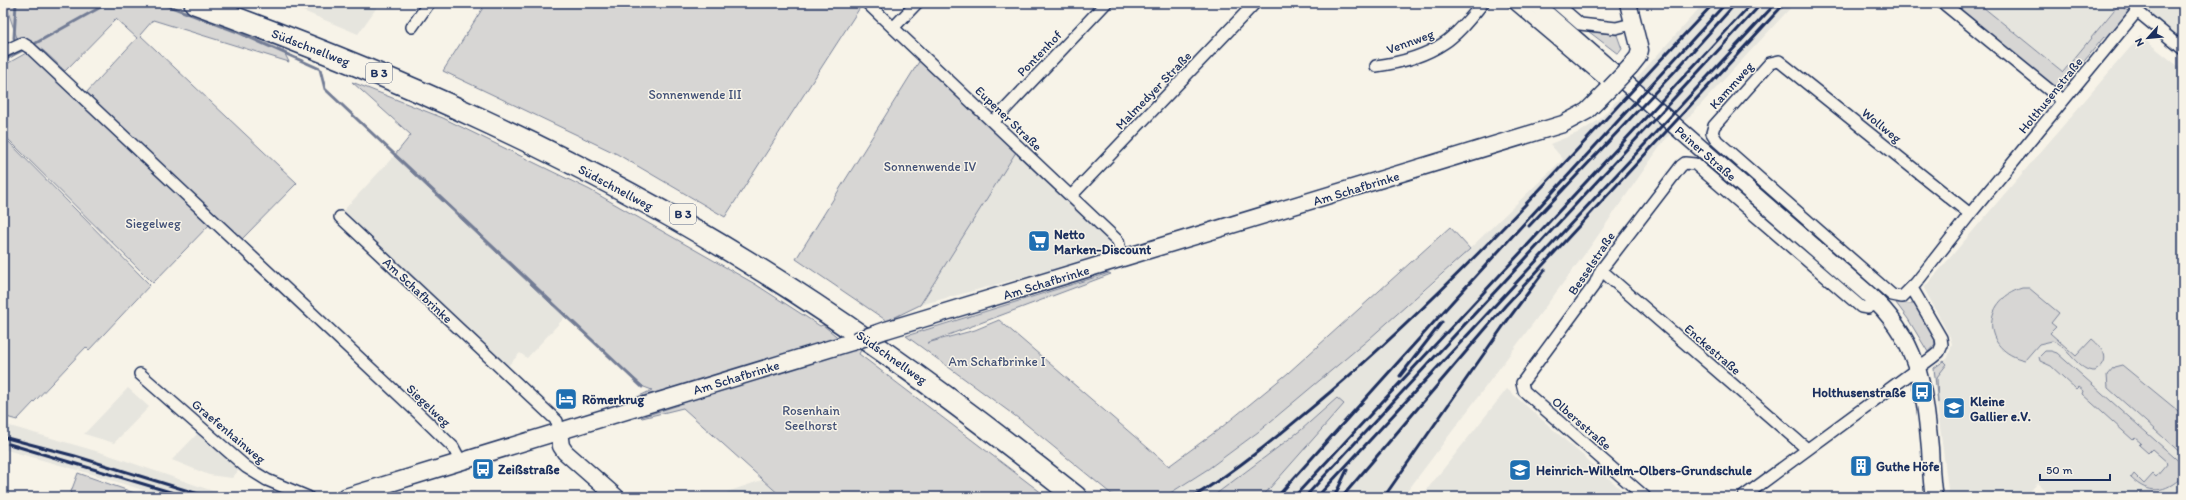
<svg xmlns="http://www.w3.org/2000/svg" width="2186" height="500" viewBox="0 0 2186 500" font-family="Itim,sans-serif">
<rect width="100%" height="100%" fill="#f7f3e8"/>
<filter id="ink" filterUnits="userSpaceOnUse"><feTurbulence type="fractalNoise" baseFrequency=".025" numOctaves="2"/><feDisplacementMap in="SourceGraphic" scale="8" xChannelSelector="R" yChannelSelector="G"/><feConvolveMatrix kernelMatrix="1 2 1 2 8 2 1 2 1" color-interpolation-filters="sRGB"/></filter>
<g filter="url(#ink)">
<path fill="#e6e5de" d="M284 3H380L358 34Z
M1704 3H1795L1693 113 1664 141 1590 247 1403 497H1262L1311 440 1337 398 1301 430 1212 497H1164L1208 469 1258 432 1437 280 1563 159 1550 144 1580 132 1599 120Z
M1978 3H2119L2063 72Z
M2135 3H2183V41Z
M2140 36 2183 70V497H2054L2038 483 2025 497H1949L1933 372 1934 368 1948 358 1952 344 1950 337 1924 288Z
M1016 152 1107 239 1108 248 1104 256 920 305Z
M394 156 565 317 527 358 520 353 508 366 343 211Z
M128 388 149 407 114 443 84 434Z
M1507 389 1555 431 1630 497H1421Z
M3 424 106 454 230 497H165L92 474 3 449Z
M199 432 239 470 232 478 209 475 172 460Z
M762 480 782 497H729L727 492Z"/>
<path fill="#d7d6d4" stroke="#798299" d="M5 3H160L281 46 289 62 153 20 140 35 297 183 242 239 86 93 137 38 116 19 65 71C54 61 32 36 17 38Z
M486 3H857L861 6 725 217 617 154 443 71Z
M1952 3H1978L2063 72 2119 4 2130 12 2109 38 2104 37 2072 76 2074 80 2063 94Z
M1588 31 1617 35 1622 49 1618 54Z
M28 52 212 222 153 283 3 134V66Z
M920 60 1016 152 920 305 887 321 796 259Z
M352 82 443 118 590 190 755 284 820 326 823 325 854 351 862 348 859 354 1047 497H782L683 408 642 418 641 417 679 405C661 388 652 393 631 400L652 390 644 387 565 317 394 156 411 135Z
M3 136 150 285 89 350 86 347 17 420 3 416Z
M1450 227 1470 249 1369 339 1258 432 1208 469 1164 497H1115L1022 421 906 336 1109 273 1111 274 927 343 975 330 999 320 1169 466 1222 427 1288 373Z
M2022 288H2029L2059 313 2051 323 2056 327 2050 333 2076 356 2092 339C2104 349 2112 361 2095 371 2078 372 2068 346 2052 341L2039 344 2025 360C1982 351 1980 301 2022 288Z
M1896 303 1913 304 1917 306 1934 335 1935 344 1928 352 1908 319Z
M2045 351H2051L2057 353 2183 465V476C2165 493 2149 495 2131 478L2134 474 2144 484 2153 474 2156 477 2168 463 2152 449 2148 453 2139 445 2141 443 2135 438 2133 440 2082 394 2083 391 2078 387 2076 389 2051 366 2040 361 2039 357Z
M1944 361 1947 364 1937 377 1938 403 1934 368Z
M2122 365 2183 415V455L2108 388 2107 375 2114 367Z
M1337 398 1344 404 1262 497H1212L1301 430Z
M78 473 146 497H69Z"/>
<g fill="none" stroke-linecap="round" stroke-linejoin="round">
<path stroke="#727c95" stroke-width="3" d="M161 3 235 31 320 69 325 89 642 387
M14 38 16 3
M36 43 108 3
M13 55 21 51
M3 61 13 55V52"/>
<g stroke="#1b2f5e" stroke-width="14">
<path id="street" d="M867 3 1118 241 1122 259
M1514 3 1612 86
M1556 3 1580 24 1616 28 1632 24
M1943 3 2063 101
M412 27 429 3
M893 28 917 3
M3 52 22 43 30 48 418 413 453 447 461 462
M1376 66C1399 63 1425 56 1444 43 1459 33 1471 17 1483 3
M993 122 1106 3
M1071 196 1255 3
M1970 214 1779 61 1770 63 1714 126 1712 133 1717 141 1892 295 1902 297 1916 283 1970 214 2137 11 2183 49
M340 217 557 421 559 432
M1601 270 1807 449
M140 374 246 467 267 480 308 497
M1645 497 1524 391 1522 383 1595 284 1601 270 1681 166 1685 163 1695 164 1861 307 1868 308 1877 303
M1743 497 1933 357 1939 352 1942 345 1941 338 1912 288"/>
</g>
<g stroke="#1b2f5e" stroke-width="19">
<path id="secondary" d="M1534 3 1868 294C1918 339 1924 384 1930 448 1931 464 1931 481 1934 497
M1628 3 1640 50 1638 57 1630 67
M886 330 1563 124 1587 111 1610 88
M559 432 561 446 565 452 616 497
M345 497 855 341"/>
</g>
<g stroke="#1b2f5e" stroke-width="24">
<path id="highway" d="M195 3C389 73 578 156 753 265 866 335 972 414 1076 497"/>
</g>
<use href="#street" stroke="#f7f3e8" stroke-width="11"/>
<use href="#secondary" stroke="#f7f3e8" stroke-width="16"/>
<use href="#highway" stroke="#f7f3e8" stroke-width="21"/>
<path stroke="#1b2f5e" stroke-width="3" d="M1529 226 1676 70 1736 3
M1400 376 1442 322
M3 437 75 456 208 497
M9 444 187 497
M1193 497C1242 467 1285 430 1328 394 1468 275 1588 136 1714 3
M1277 497 1453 301 1726 3
M1294 497 1752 3
M1305 497 1762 3
M1317 497 1776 3
M1334 497 1347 470
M1342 497 1505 306 1785 3
M1384 497 1504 325 1545 270"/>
<g stroke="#1b2f5e" stroke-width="19" stroke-linecap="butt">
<path id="secondary-bridge" d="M1610 88 1630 67
M855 341 886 330"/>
</g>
<use href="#secondary-bridge" stroke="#f7f3e8" stroke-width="16"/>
</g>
</g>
<defs>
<g id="supermarket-square" transform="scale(1.15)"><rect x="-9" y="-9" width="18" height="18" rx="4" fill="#1f6fb2" stroke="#f7f3e8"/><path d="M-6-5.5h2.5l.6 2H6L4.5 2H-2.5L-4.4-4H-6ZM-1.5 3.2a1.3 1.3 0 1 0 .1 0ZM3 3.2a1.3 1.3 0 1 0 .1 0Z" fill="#fff"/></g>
<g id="bus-square" transform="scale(1.15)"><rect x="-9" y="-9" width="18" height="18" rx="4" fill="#1f6fb2" stroke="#f7f3e8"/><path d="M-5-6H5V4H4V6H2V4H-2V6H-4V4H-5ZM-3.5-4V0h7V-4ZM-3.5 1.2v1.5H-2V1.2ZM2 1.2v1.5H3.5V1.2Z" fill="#fff"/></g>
<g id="hotel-square" transform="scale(1.15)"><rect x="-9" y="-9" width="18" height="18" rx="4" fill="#1f6fb2" stroke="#f7f3e8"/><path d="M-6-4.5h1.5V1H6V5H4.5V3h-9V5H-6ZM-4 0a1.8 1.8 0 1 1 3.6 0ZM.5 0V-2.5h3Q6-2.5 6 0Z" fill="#fff"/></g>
<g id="school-square" transform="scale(1.15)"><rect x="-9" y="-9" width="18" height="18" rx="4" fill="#1f6fb2" stroke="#f7f3e8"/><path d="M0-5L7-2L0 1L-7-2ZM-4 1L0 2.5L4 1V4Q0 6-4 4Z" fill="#fff"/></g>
<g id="building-square" transform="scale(1.15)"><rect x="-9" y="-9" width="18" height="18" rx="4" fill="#1f6fb2" stroke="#f7f3e8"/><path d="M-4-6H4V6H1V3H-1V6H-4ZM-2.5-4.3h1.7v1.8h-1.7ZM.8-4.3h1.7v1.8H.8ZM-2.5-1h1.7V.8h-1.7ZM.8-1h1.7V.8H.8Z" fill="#fff"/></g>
</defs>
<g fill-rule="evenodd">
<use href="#supermarket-square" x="1039" y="241"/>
<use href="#bus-square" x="1922" y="392"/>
<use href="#hotel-square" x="566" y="399"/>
<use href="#school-square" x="1954" y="408"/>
<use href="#building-square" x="1861" y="466"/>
<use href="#bus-square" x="483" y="469"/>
<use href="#school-square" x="1520" y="470"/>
</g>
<g text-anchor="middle" stroke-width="3" stroke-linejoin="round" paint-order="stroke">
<g fill="#f7f3e8" stroke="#5d6a87" stroke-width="1">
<rect x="366" y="63" width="26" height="20" rx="3"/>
<rect x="670" y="204" width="26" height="20" rx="3"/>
</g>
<g font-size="12" font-weight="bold" fill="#1b2f5e">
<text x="379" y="77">B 3</text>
<text x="683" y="218">B 3</text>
</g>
<g font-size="13" fill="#1b2f5e" stroke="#f7f3e8">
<text transform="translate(1410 41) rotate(-20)" y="5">Vennweg</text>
<text transform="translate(311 47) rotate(21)" y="5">Südschnellweg</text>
<text transform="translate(1039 53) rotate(-46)" y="5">Pontenhof</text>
<text transform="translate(1731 85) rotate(-48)" y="5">Kammweg</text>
<text transform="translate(1153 90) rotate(-46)" y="5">Malmedyer Straße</text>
<text transform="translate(2050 95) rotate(-51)" y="5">Holthusenstraße</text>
<text transform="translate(1009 118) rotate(44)" y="5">Eupener Straße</text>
<text transform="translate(1882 125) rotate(39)" y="5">Wollweg</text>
<text transform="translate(1706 153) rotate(41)" y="5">Peiner Straße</text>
<text transform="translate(616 187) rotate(28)" y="5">Südschnellweg</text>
<text transform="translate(1356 188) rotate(-17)" y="5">Am Schafbrinke</text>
<text transform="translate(1591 263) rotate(-56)" y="5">Besselstraße</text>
<text transform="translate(1046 282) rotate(-17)" y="5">Am Schafbrinke</text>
<text transform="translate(418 290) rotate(43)" y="5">Am Schafbrinke</text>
<text transform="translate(1713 349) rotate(41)" y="5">Enckestraße</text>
<text transform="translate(892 357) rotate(35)" y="5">Südschnellweg</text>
<text transform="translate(736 377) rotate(-17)" y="5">Am Schafbrinke</text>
<text transform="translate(429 405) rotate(43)" y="5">Siegelweg</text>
<text transform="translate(1582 423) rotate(41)" y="5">Olbersstraße</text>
<text transform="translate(229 431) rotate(40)" y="5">Graefenhainweg</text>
</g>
<g font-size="13" fill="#415076" stroke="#f7f3e8">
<text x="695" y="99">Sonnenwende III</text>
<text x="930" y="171">Sonnenwende IV</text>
<text x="153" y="228">Siegelweg</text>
<text x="997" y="366">Am Schafbrinke I</text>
<text x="811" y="415">Rosenhain<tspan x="811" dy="15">Seelhorst</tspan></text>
</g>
<g font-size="13" font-weight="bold" fill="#1b2f5e" stroke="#f7f3e8" text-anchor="start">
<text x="1054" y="239">Netto<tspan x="1054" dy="15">Marken-Discount</tspan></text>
<text x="1906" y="397" text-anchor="end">Holthusenstraße</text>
<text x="582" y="404">Römerkrug</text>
<text x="1970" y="406">Kleine<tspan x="1970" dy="15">Gallier e.V.</tspan></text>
<text x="1876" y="471">Guthe Höfe</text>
<text x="498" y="474">Zeißstraße</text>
<text x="1536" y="475">Heinrich-Wilhelm-Olbers-Grundschule</text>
</g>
</g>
<rect width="2186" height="500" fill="none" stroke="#f7f3e8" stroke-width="16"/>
<rect x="8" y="8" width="2170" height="484" fill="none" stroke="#1b2f5e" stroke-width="1.5" filter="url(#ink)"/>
<g transform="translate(2148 38) rotate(243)" stroke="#f7f3e8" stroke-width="3" paint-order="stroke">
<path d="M0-3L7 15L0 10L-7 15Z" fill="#1b2f5e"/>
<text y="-6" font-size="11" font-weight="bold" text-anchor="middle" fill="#1b2f5e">N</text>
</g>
<path d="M2040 474v6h70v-6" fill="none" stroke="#1b2f5e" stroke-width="2"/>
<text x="2046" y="474" font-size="12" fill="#1b2f5e" stroke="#f7f3e8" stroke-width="3" paint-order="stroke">50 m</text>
</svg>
